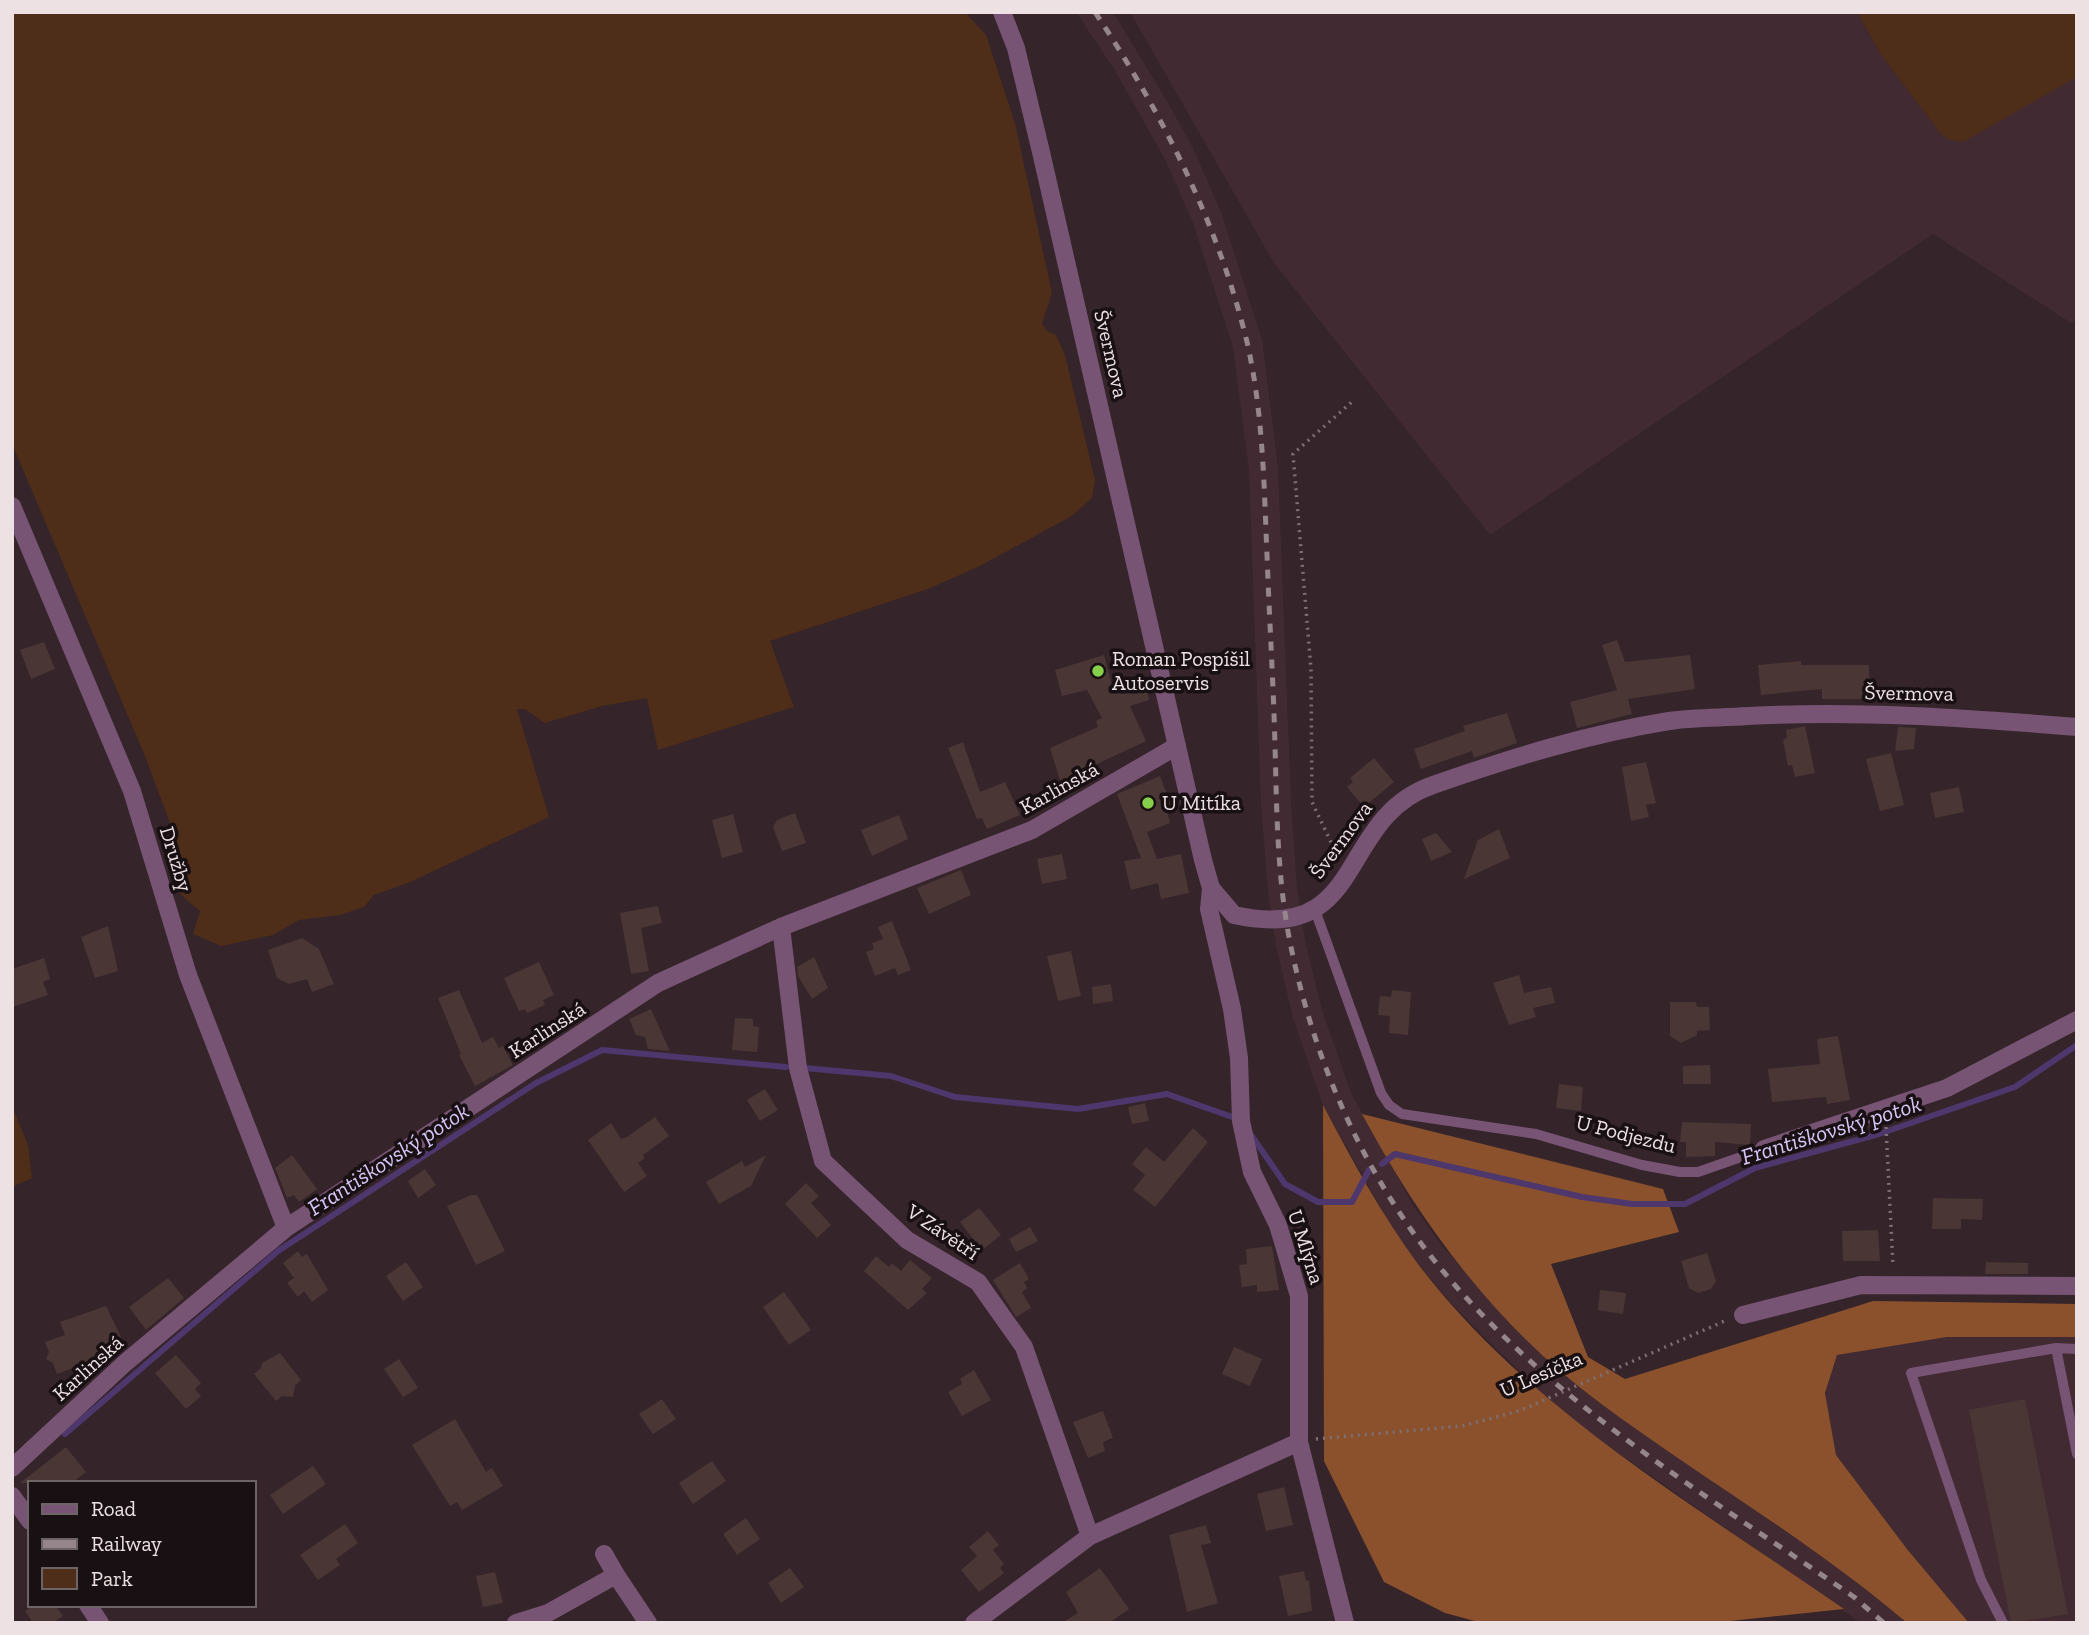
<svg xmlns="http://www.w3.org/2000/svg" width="2089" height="1635" viewBox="0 0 2089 1635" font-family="'Zilla Slab',serif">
<rect width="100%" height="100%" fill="#35242a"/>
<path fill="#422a32" d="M1076 12H1113L1167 101 1193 148 1221 212 1262 340 1278 468 1291 802 1297 888 1305 941 1322 1010 1351 1093 1413 1205 1442 1246 1533 1346 1598 1402 1863 1585 1907 1623H1861L1580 1426 1551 1402 1454 1307 1419 1265 1388 1221 1323 1105 1293 1018 1276 946 1268 891 1261 804 1249 470 1233 347 1193 223 1166 161 1114 69Z
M1130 12H1857L1881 55 1941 134 2077 77V320L2071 323 1933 234 1490 535 1274 263Z
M1947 1337H2077V1623H1969L1907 1549 1836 1455 1825 1393 1837 1354Z"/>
<path fill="#4e2d19" d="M12 12H965L986 35 1015 123 1052 293 1042 324 1047 331 1056 335 1065 355 1095 480 1092 498 1070 517 980 566 928 589 770 641 794 707 658 750 647 698 602 706 545 723 525 709H517L549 817 408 883 374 895 364 907 340 915 299 920 273 935 221 946 193 934 200 911C171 888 163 879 177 842L145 756 12 444Z
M1857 12H2077V77L1963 142 1950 140 1941 134 1881 55Z
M12 1106 28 1145 32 1178 12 1187Z"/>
<path fill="#8a512c" d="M1323 1105C1352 1160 1381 1214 1418 1264 1530 1411 1695 1505 1844 1609L1711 1623H1482L1445 1613 1384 1582 1324 1461Z
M1362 1114 1663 1189 1679 1232 1551 1264 1588 1357 1625 1379 1873 1301 2077 1304V1337H1947L1837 1355 1825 1393 1836 1455 1907 1549 1969 1623H1907C1811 1541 1701 1478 1600 1403 1497 1327 1422 1226 1362 1114Z"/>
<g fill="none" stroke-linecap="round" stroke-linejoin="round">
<path stroke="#4e376d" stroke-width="6" d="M805 1068 891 1076 955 1097 1078 1109 1167 1094 1238 1119
M1249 1132 1285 1184 1318 1202H1352L1369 1170
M1382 1164 1395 1154 1582 1197 1632 1204H1685L1755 1168 1879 1134 2015 1087 2077 1045
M65 1434 278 1251 536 1083 602 1050 786 1067"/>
</g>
<path fill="#4a3635" d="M1617 640 1625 662 1690 655 1695 689 1628 699 1632 714 1577 728 1570 702 1617 690 1602 645Z
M44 642 55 669 31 679 20 650Z
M1104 655 1114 693 1146 683 1149 700 1130 706 1146 741 1076 774 1081 786 1064 793 1050 748 1098 727 1096 721 1102 718 1087 690 1062 696 1055 670Z
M1801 661V665H1869V699H1822V689L1761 695 1758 665Z
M1507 713 1517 743 1474 758 1472 751 1421 769 1414 749 1465 731 1463 726Z
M1805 726 1815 773 1795 777 1792 765 1788 766 1783 740 1787 738 1786 730Z
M1898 727 1916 728 1914 749 1895 751Z
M963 742 980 792 1005 782 1020 815 987 829 982 818 977 819 948 748Z
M1891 753 1904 805 1880 811 1866 759Z
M1374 758 1394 782 1364 807 1347 787 1353 782 1350 778Z
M1646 762 1656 803 1646 805 1649 817 1631 821 1622 767Z
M1160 776 1171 805 1166 807 1170 823 1147 832 1157 859 1181 854 1189 893 1161 899 1158 883 1131 890 1124 861 1141 858 1117 794Z
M1959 787 1964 812 1935 818 1930 793Z
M795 813 806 843 782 851 773 827 777 820Z
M733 814 743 852 722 858 712 820Z
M899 815 908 839 872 856 861 830Z
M1499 829 1510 858 1464 879 1478 840Z
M1436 833 1452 852 1431 861 1422 839Z
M1062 854 1067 879 1042 884 1037 859Z
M961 870 971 895 929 914 917 888Z
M658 906 662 923 641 928 649 971 631 974 620 913Z
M892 921 911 970 898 975 895 968 875 976 866 952 874 949 872 943 883 939 878 927Z
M108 926 118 971 95 978 81 937Z
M302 938 319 949 334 984 312 992 307 979 289 984 277 978 268 950Z
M1071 951 1081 996 1058 1001 1047 956Z
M814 957 828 988 812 999 798 976 797 967Z
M44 958 50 979 43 982 48 995 12 1007V969Z
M539 962 554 995 543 1000 545 1005 527 1013 525 1009 519 1011 504 978Z
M1519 975 1524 993 1551 987 1555 1003 1533 1008 1536 1017 1509 1025 1493 983Z
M1111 984 1113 1001 1093 1004 1092 987Z
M459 990 482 1043 493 1037 499 1048 503 1046 513 1065 475 1086 459 1055 461 1054 438 998Z
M1392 990 1411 992 1408 1035 1389 1033 1390 1016 1378 1015 1380 996 1391 997Z
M1670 1002H1696L1697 1007H1709L1710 1030 1697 1031V1035L1681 1043 1670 1036Z
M651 1009 662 1034 670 1051 648 1049 645 1037 636 1035 629 1019Z
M735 1018 753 1019V1026L759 1027 757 1052 732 1050Z
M1838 1036 1850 1100 1827 1104 1826 1097 1772 1102 1768 1069 1820 1064 1817 1039Z
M1710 1065 1711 1084H1683V1066Z
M1559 1084 1583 1087 1581 1111 1556 1108Z
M765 1089 778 1110 760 1121 747 1100Z
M1145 1103 1149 1121 1132 1124 1128 1107Z
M655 1117 669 1136 643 1155 645 1158 638 1163 647 1176 624 1192 588 1140 611 1123 621 1139 627 1137Z
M1682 1122 1751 1124 1750 1145 1715 1142V1156L1686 1157V1142H1680Z
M1193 1128 1208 1142 1155 1207 1133 1190 1145 1175 1132 1164 1146 1147 1164 1162Z
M292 1155 317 1189 299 1202 294 1195 287 1198 275 1168Z
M766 1155 751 1186 719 1204 706 1182 742 1161 745 1167Z
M425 1169 436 1185 418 1198 408 1181Z
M806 1183 819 1196 811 1203 831 1225 817 1238 785 1204Z
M471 1195H477L505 1251 476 1265 447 1206Z
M1933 1198 1983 1199 1982 1220 1961 1219V1229H1932Z
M979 1208 1001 1235 982 1250 960 1222Z
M1030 1227 1038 1241 1016 1252 1009 1239Z
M1878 1230 1880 1261H1843L1842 1231Z
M1272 1246 1279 1290 1257 1292V1285L1242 1287 1239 1265 1247 1264 1246 1249Z
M298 1251 302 1257 307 1254 328 1290 312 1302 304 1291 298 1297 287 1283 294 1278 283 1263Z
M1707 1253 1716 1281 1711 1289 1698 1293 1689 1288 1681 1261Z
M876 1256 889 1267 892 1263 901 1271 910 1260 932 1278 922 1289 927 1293 908 1310 864 1271Z
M406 1262 423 1287 403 1301 386 1276Z
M1986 1262 2028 1263V1274H1985Z
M1020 1263 1029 1279 1024 1282 1027 1288 1022 1292 1031 1308 1016 1317 993 1280Z
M168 1278 184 1298 146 1330 129 1307Z
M1600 1290 1626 1293 1623 1314 1598 1310Z
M784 1292 811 1330 789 1345 763 1307Z
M106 1306 126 1347 57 1374 53 1363 46 1359 49 1352 45 1342 65 1335 60 1322Z
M1234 1347 1262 1359 1250 1386 1222 1374Z
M280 1353 301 1380 295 1385 293 1397 282 1396 276 1401 254 1374 261 1368 262 1363Z
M176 1355 201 1383 195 1389 201 1396 186 1409 155 1373Z
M399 1359 418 1388 403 1397 384 1369Z
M974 1370 991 1400 962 1416 948 1392 962 1384 960 1379Z
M662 1399 676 1419 653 1434 639 1414Z
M2025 1399 2068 1614 2011 1623 1969 1410Z
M1103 1411 1113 1438 1103 1442 1105 1451 1088 1458 1073 1422Z
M455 1419 486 1472 492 1468 503 1486 462 1510 457 1502 450 1506 412 1445Z
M66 1447 86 1472 72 1483H20Z
M712 1461 726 1481 693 1504 679 1483Z
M313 1466 326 1484 283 1514 270 1495Z
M1284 1487 1293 1525 1266 1531 1257 1494Z
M746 1518 760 1539 737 1555 723 1534Z
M345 1524 358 1543 336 1559 340 1565 318 1580 300 1555Z
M1206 1525 1211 1543 1201 1545 1218 1603 1187 1612 1169 1535Z
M988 1531 999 1545 993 1550 1004 1564 1000 1568 1004 1573 979 1592 961 1570 977 1556 969 1547Z
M790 1568 804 1587 781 1603 768 1583Z
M1100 1568 1129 1609 1109 1623H1062L1078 1613 1066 1592Z
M1304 1571 1306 1581 1309 1580 1312 1611 1288 1616 1279 1576Z
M495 1572 503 1603 483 1607 476 1576Z
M34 1605H55L63 1616 53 1623H33L25 1611Z"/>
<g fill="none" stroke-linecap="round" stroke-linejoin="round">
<path stroke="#7e6f74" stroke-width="3.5" stroke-dasharray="2 5" stroke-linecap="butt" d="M1337 855 1312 802 1311 669 1293 454 1354 400
M1886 1127 1893 1266
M1316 1439 1462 1426 1519 1411 1727 1320"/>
<path stroke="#775374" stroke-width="10" d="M1315 910 1381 1093 1389 1105 1402 1114 1536 1134 1642 1165 1680 1172H1698L1764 1149
M2056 1348 2077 1454
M2003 1623 1981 1580 1911 1373 2056 1348 2077 1349"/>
<path stroke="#775374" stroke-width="18" d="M12 506 132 791 188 975 286 1228
M1211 888 1209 909 1232 1009 1239 1058 1241 1121 1252 1172 1278 1225 1299 1296V1442L1345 1623
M781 927 798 1068 823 1161 907 1240 978 1282 1024 1347 1090 1536
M1764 1149 1947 1088 2077 1020
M1743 1315 1861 1285 2077 1286
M12 1468 125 1363 286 1228 658 983 781 927 1032 830 1177 746
M12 1496 30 1521
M604 1554 616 1575
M88 1605 100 1623
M516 1623 548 1613 616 1575 648 1623
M974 1623 1090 1536 1299 1442"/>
<path stroke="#775374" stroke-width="18" d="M1002 12 1016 48 1041 152 1203 860 1211 888 1234 915C1369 945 1335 819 1433 785 1510 758 1588 734 1669 721 1695 717 1722 718 1748 716 1858 710 1967 718 2077 727"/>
<path stroke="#95868b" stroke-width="5" stroke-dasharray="9 9" stroke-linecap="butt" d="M1095 12C1162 113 1218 223 1247 342 1263 411 1264 485 1267 555 1269 608 1272 661 1274 714 1277 791 1275 871 1291 947 1314 1059 1361 1168 1433 1259 1547 1401 1705 1494 1854 1597L1884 1623"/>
</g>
<g fill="#86cf4b" stroke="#181012" stroke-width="2.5">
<circle cx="1098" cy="671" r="7"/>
<circle cx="1148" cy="803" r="7"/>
</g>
<g text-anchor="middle" stroke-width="7" stroke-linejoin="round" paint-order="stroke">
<g font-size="21" fill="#ede1e4" stroke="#181012">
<text transform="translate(1111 354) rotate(77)" y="7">Švermova</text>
<text transform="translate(1909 693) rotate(1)" y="7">Švermova</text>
<text transform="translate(1059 788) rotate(-29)" y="7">Karlinská</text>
<text transform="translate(1341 840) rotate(-54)" y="7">Švermova</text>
<text transform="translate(176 859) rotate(73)" y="7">Družby</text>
<text transform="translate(547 1030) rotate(-33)" y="7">Karlinská</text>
<text transform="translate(1626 1134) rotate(14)" y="7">U Podjezdu</text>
<text transform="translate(943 1232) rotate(34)" y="7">V Závětří</text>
<text transform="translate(1306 1247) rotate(72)" y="7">U Mlýna</text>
<text transform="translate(88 1368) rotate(-42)" y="7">Karlinská</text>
<text transform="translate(1541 1374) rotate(-23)" y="7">U Lesíčka</text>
</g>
<g font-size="21" fill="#ede1e4" stroke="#181012" text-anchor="start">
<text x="1112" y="666">Roman Pospíšil<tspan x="1112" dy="24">Autoservis</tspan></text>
<text x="1162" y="810">U Mitíka</text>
</g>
<g font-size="23" font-style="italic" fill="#d9c6f9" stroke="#181012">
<text transform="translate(1831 1130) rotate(-17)" y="8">Františkovský potok</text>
<text transform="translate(388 1159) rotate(-33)" y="8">Františkovský potok</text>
</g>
</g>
<rect width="2089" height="1635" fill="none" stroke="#ede1e4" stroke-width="28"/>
<rect x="28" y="1481" width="228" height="126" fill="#181012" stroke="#6d6466" stroke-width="2"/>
<rect x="42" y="1504" width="35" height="10" fill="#775374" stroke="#6d6466" stroke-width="2"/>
<text x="91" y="1516" font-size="21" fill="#ede1e4">Road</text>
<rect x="42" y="1539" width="35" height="10" fill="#95868b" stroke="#6d6466" stroke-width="2"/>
<text x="91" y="1551" font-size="21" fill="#ede1e4">Railway</text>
<rect x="42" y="1568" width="35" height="21" fill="#4e2d19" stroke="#6d6466" stroke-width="2"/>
<text x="91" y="1586" font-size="21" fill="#ede1e4">Park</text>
</svg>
